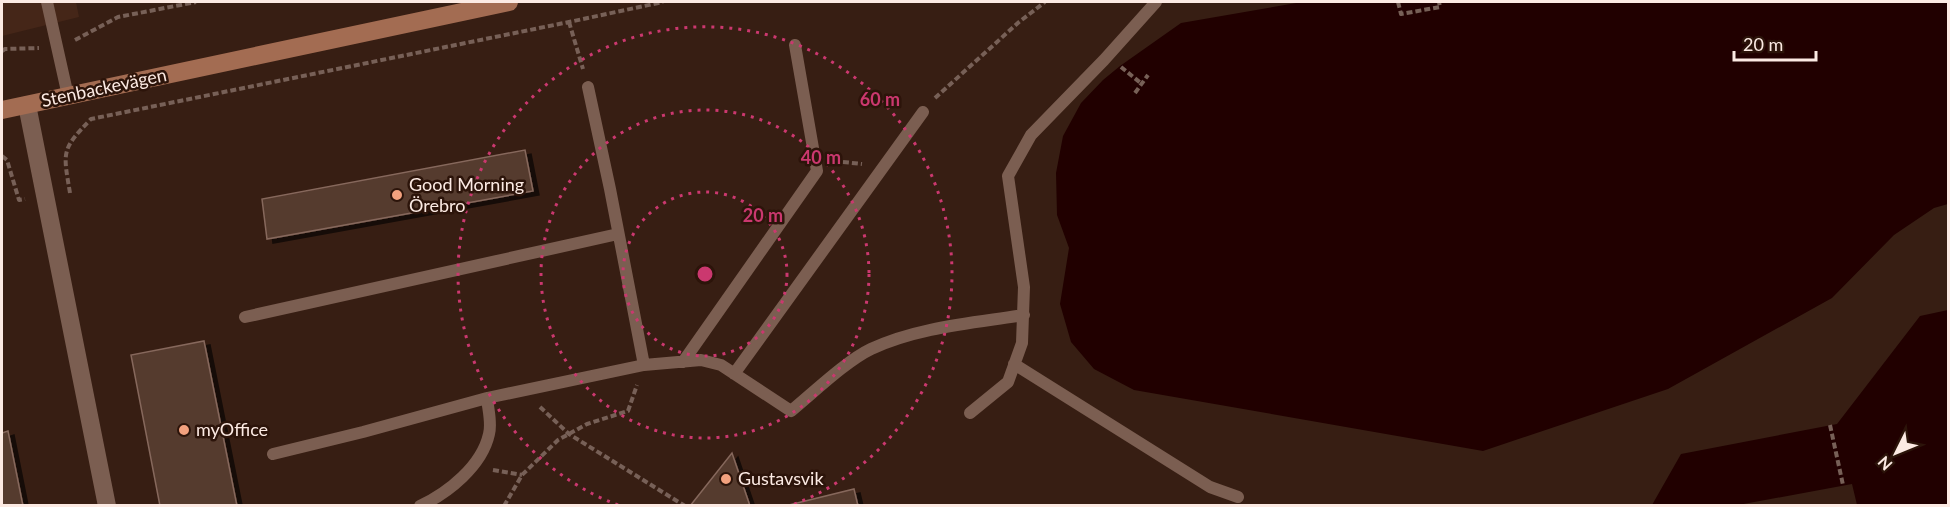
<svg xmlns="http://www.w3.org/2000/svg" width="1950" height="507" viewBox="0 0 1950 507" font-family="Lato,sans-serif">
<defs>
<filter id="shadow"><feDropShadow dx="6" dy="4" stdDeviation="0" flood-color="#0009"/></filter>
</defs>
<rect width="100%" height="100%" fill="#371e13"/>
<path fill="#452618" d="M2 2H76L79 17 2 36Z"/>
<path fill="#210000" d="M1302 2H1948V204L1934 208 1894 235 1832 298 1668 389 1483 451 1134 390 1094 369 1071 342 1060 304 1069 248 1057 215 1056 173 1063 136 1081 103 1103 80 1120 66 1181 23Z
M1948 310V505H1857L1852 484 1738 505H1652L1681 454 1837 424 1920 316Z"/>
<path fill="#553a2e" stroke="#86685c" stroke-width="1.5" filter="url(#shadow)" d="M525 150 533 191 267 239 262 199Z
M204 341 237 506H160L131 355Z
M8 431 23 506H2V433Z
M732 453 750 506H690Z
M854 489 858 506H785Z"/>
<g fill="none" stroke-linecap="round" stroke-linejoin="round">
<path stroke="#776057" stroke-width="4" stroke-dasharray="6 3" stroke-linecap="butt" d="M1398 2 1401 14 1440 7 1439 2
M569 22 583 69
M75 40 118 17 196 2
M2 51 5 49 39 48
M1121 67 1142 84
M1135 93 1148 75
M935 98 1019 22 1045 2
M2 156 7 160 19 200 25 199
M834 161 862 164
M70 193C63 151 61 150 91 119L569 22 663 2
M540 407 569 434 685 506
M1830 425 1843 485
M493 470 522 475
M504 506 522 475 558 440 587 424 628 411 637 385"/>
<path stroke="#7b5e51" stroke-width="12" d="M47 2 68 96
M588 87 610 189 644 365
M245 317 618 234
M683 362 817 171 795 45
M1014 364 1210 487 1238 497
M734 374 923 112
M970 413 1008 382 1022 343 1024 287 1008 176 1031 135 1104 60 1156 2
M273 454 363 432 487 398 644 365 701 360 721 365 791 411C813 393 846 361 871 349 918 327 974 323 1024 315
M420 506C448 493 482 466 489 434 492 423 488 409 487 398"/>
<path stroke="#7b5e51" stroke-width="18" d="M27 105 107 506"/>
<path stroke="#a36c52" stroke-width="18" d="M2 110 509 2"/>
</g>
<g fill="none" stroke="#cb386f" stroke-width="3" stroke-dasharray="3 6">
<circle cx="705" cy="274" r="82"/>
<circle cx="705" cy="274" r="164"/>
<path d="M618 505A247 247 0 1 1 792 505"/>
</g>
<g fill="#f2a17e" stroke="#2c140a" stroke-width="2">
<circle cx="397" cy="195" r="6"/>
<circle cx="184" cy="430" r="6"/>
<circle cx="726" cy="479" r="6"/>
</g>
<g text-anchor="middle" stroke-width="5" stroke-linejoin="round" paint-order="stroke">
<g font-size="18" fill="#fceae3" stroke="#2c140a">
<text transform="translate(104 88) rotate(-12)" y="6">Stenbackevägen</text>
</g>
<g font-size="18" fill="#fceae3" stroke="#2c140a" text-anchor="start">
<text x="409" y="191">Good Morning<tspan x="409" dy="21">Örebro</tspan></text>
<text x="196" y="436">myOffice</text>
<text x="738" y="485">Gustavsvik</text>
</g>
</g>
<circle cx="705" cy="274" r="9" fill="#cb386f" stroke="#2c140a" stroke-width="3"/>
<g font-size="18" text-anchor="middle" font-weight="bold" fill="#cb386f" stroke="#2c140a" stroke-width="5" stroke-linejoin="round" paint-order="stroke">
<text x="880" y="106">60 m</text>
<text x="821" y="164">40 m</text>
<text x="763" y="222">20 m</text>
</g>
<rect width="1950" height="507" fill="none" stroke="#fceae3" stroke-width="6"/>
<g transform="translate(1896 453) rotate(227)" stroke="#2c140a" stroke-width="4.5" paint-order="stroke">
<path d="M0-4.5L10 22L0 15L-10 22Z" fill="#fceae3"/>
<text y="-9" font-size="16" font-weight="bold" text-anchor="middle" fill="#fceae3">N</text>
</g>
<path d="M1734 51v9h82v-9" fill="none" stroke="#fceae3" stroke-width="3"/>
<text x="1743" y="51" font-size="18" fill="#fceae3" stroke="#2c140a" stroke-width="4.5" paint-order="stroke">20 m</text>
</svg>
